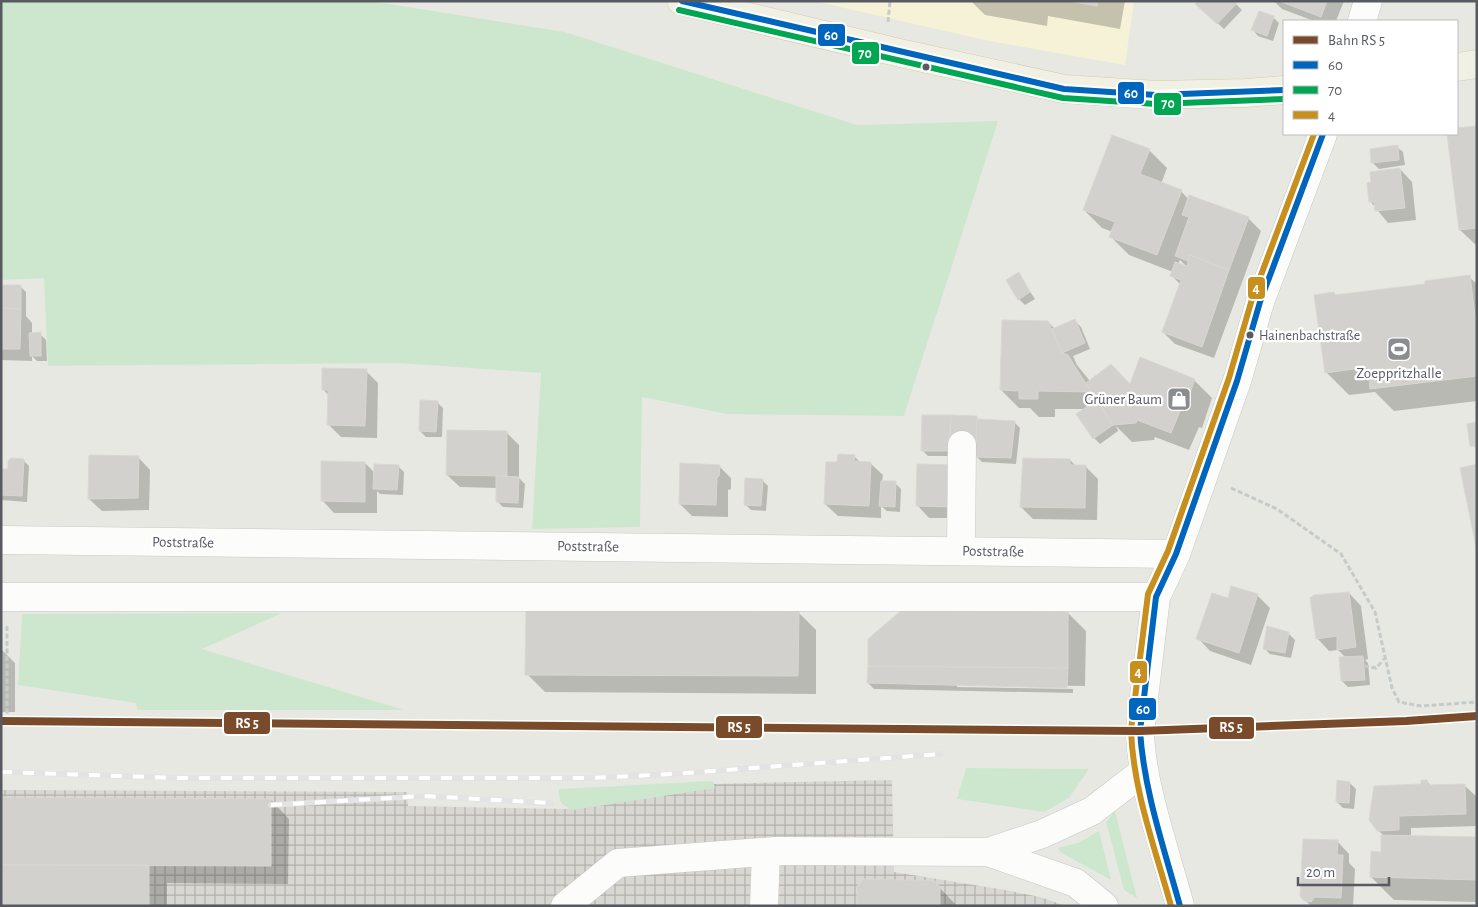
<svg xmlns="http://www.w3.org/2000/svg" width="1478" height="907" viewBox="0 0 1478 907" font-family="'Alegreya Sans',sans-serif">
<defs>
<pattern id="industrial-grid" width="8" height="8" patternUnits="userSpaceOnUse" patternTransform="scale(1.25)"><rect width="8" height="8" fill="#d8d7d1"/><path d="M0 4h8M4 0v8" fill="none" stroke="#b2b1ad"/></pattern>
</defs>
<rect width="100%" height="100%" fill="#e8e8e2"/>
<path fill="#f5f2d8" d="M814 1H1134L1125 65 989 41Z"/>
<path fill="url(#industrial-grid)" d="M892 780 894 872 1005 890 1040 897 1066 906H1V790L407 792 408 806 566 809 711 784Z"/>
<path fill="#cde7ce" d="M1 1H370L565 32 857 125 998 121 904 416 727 414 642 397 640 527 532 529 541 373 398 363 48 366 44 278 1 280Z
M282 613 202 649 404 710H137L136 703 18 685 22 614Z
M966 768 1089 769 1069 798 1044 812 957 799Z
M713 781 715 788 573 810C562 806 558 802 559 789Z
M1115 811 1137 898 1124 890 1106 822Z
M1099 831 1111 880 1060 852 1058 848 1078 843Z"/>
<path fill="#0003" fill-rule="evenodd" d="M971 1H1125L1120 29 1048 16 1047 26 985 15Z
M1233 1 1242 10 1224 29 1203 10Z
M1274 1H1344L1336 21H1314L1282 9Z
M1273 17 1279 23 1273 41 1258 36 1253 30Z
M1477 127V246L1460 230 1448 134H1457V130Z
M1397 147 1403 152 1405 165 1379 169 1373 163Z
M1149 150 1167 168 1161 184 1181 191 1189 200 1248 218 1261 231 1214 358 1175 344 1163 332 1181 285 1172 276 1173 272 1129 255 1111 237 1113 232 1102 228 1084 210ZM1180 260 1188 268 1178 264Z
M1400 169 1412 182 1416 220 1388 223 1370 201Z
M1018 274 1035 299 1025 305 1019 299Z
M1469 277 1477 284V401L1394 411 1375 392 1349 395 1326 372 1334 293 1337 296 1426 285Z
M1 286H20L26 292V316L32 323V334H40L46 340 47 361H37L32 356V361L1 360Z
M1075 321 1081 327 1090 349 1073 356 1077 365 1090 381 1131 386 1194 380 1212 398 1202 428 1199 427 1189 450 1155 437 1154 440 1132 442 1116 426 1118 431 1100 444 1094 438 1086 409H1055V417H1039L1030 408H1019L1001 390 1048 322 1055 329Z
M366 371 378 383 377 438 341 437 329 425V396L323 389Z
M437 402 443 408 442 437H426L420 431Z
M924 416 1014 422 1020 428 1016 464 982 462 976 456H928L922 450Z
M507 433 519 445V478L525 484 523 508 503 507 497 501V488L460 487 447 475Z
M854 456 861 463H870L883 475 882 482 895 483 901 489 900 512 887 511 881 506V518L838 516 825 504 839 463Z
M138 457 150 470 149 510 102 511 89 499Z
M23 460 29 466 27 502 1 500V470H9Z
M1070 460 1076 466H1085L1098 479 1097 520 1033 519 1021 507Z
M365 463 375 473 398 466 404 472 403 495 380 494 377 491V513H334L322 500Z
M918 465 965 518H929L917 505Z
M719 466 731 478V489L728 490V517L692 516 680 504Z
M762 480 768 486 766 511 751 510 745 504Z
M1349 593 1361 606 1368 659 1365 660 1368 663 1370 685 1348 687 1342 681 1346 658 1338 650 1329 651 1317 638Z
M1257 595 1270 608 1251 665 1210 651 1198 638 1228 599Z
M798 612 816 630V694L545 692 527 674Z
M1068 613 1086 631 1085 686 957 684V687L1073 689V693L874 689 868 683Z
M1268 628 1289 634 1295 640 1291 658 1270 654 1264 648Z
M1 649 15 663V712H1Z
M1427 781 1431 786 1464 785 1477 797V826L1411 828V837L1477 838V902L1394 900 1371 877 1383 853V835L1378 830Z
M1350 783 1356 789 1354 809 1343 808 1337 802Z
M271 800 289 819 288 884 167 883V906H1Z
M1337 841 1349 854V863L1355 869 1353 906H1311L1301 896Z
M934 882 957 906H858Z"/>
<path fill="#d2d1cd" stroke="#d8d7d1" d="M1069 1H1098L1097 6Z
M1198 1H1234L1237 3 1217 24 1195 4Z
M1279 1H1327L1321 17Z
M1259 11 1274 16 1267 36 1251 30Z
M1477 126V228L1459 230 1447 134H1457V128Z
M1112 135 1150 149 1140 174 1182 190 1157 255 1109 237 1115 222 1083 210Z
M1398 145 1399 160 1371 163 1370 149Z
M1400 168 1405 208 1375 211 1374 202H1369L1367 183 1371 182 1370 172Z
M1189 195 1249 217 1229 270 1190 255 1188 261 1175 256 1189 217 1182 215Z
M1190 255 1229 270 1202 347 1162 332 1181 280 1170 276 1175 262 1187 266Z
M1019 272 1030 292 1018 300 1006 280Z
M1470 275 1477 331V376L1370 389 1368 367 1325 373 1314 295 1334 292 1335 295 1425 284V281Z
M1 285H21V309L1 308Z
M1 308 21 309 20 349H1Z
M1075 319 1085 343 1062 353 1052 329Z
M1002 320 1048 321 1062 353 1068 355 1091 392 1038 391V399H1019V391L1000 390Z
M41 332V356H30L29 333Z
M1140 357 1195 379 1184 410 1181 409 1171 433 1137 420 1136 423 1113 425 1086 383 1111 364 1130 384Z
M322 368 367 369 365 426 327 425 328 390H322Z
M420 400 438 401 436 432 419 431Z
M1097 400 1113 425 1093 439 1076 414Z
M922 415H951L949 451H921Z
M951 415 977 416 976 442 950 441Z
M977 419 1015 421 1011 458 975 457Z
M1477 422V452L1476 447 1470 446 1467 424Z
M447 430 507 431V476L446 475Z
M838 454 855 455 854 461 871 462 869 506 824 504 826 462H837Z
M89 455 139 456 138 498 88 499Z
M11 458 24 459 22 496 1 495V469H8V461Z
M1023 458 1070 459V465H1086L1085 508 1020 507Z
M321 461 365 462V502L321 501Z
M680 463 720 465 719 476 717 478 716 505 679 504Z
M374 464 399 465 397 490 373 489Z
M917 464 954 465 953 507 916 506Z
M1477 464V552L1460 468Z
M496 476 519 477 518 503 496 502Z
M745 478 763 479 761 506 744 505Z
M881 481H896L895 507 879 506Z
M1231 586 1258 594 1239 653 1196 639 1212 593 1228 598Z
M1349 592 1356 647 1337 650V636L1316 639 1310 598 1314 595Z
M526 609 799 611 798 676 525 675Z
M902 610 1068 612V668L868 666V639Z
M1267 626 1289 632 1285 653 1263 649Z
M1363 656 1365 680 1341 681 1339 657Z
M868 666 1068 668 1067 688 867 683Z
M1337 780 1350 782 1349 803 1336 802Z
M1421 780H1427L1428 785 1465 784 1466 814 1399 816V830L1377 831 1369 820 1374 786 1421 784Z
M1 797 271 799V866L1 865Z
M1381 835 1477 837V880L1370 877 1371 851 1381 852Z
M1303 839 1338 840 1337 855H1343L1341 898 1315 897 1311 902 1304 901 1300 896Z
M1 865H149V906H1Z
M864 879 935 881 940 887V906H857V886Z"/>
<g fill="none" stroke-linecap="round" stroke-linejoin="round">
<g stroke="#c7c7c7" stroke-width="29">
<path id="minor" d="M1362 21 1368 1
M1 540 1176 554
M961 550 962 445
M1 597H1156
M988 852 1042 834 1092 811 1144 771
M565 906 618 863 776 851 988 852 1076 883 1104 906
M764 906 766 852
M1180 906C1166 853 1141 784 1140 731L1156 597 1176 554 1237 381 1260 302 1323 134"/>
</g>
<g stroke="#d3cdad" stroke-width="29">
<path id="major" d="M681 1 900 53 1064 89 1156 95 1246 93 1284 90
M1457 67 1477 64"/>
</g>
<path stroke="#c5cbc9" stroke-width="3" stroke-dasharray="5 2.5" stroke-linecap="butt" d="M888 22 890 1
M1231 488 1277 509 1341 554 1375 612 1392 688 1399 702 1421 706 1477 702
M7 626V716
M1364 666 1376 668 1385 658"/>
<use href="#minor" stroke="#fcfcfb" stroke-width="28"/>
<use href="#major" stroke="#f1f0e5" stroke-width="28"/>
<g stroke="#e2e3e2" stroke-width="5.5">
<path id="rail" d="M1 772 181 778H591L672 774 941 754
M271 805 424 796 551 803"/>
</g>
<use href="#rail" stroke="#fff" stroke-width="4" stroke-dasharray="11" stroke-linecap="butt"/>
<g stroke="#fff" stroke-width="10">
<path id="bus-1" d="M682 1 1064 89 1156 95 1284 90
M1180 906C1164 848 1144 791 1140 731L1156 597 1176 554 1237 381 1260 302 1323 134"/>
</g>
<g stroke="#fff" stroke-width="10">
<path id="bus-2" d="M679 10 1063 98 1156 104 1284 99"/>
</g>
<g stroke="#fff" stroke-width="10">
<path id="bus-3" d="M1171 906C1155 848 1133 790 1131 730L1148 594 1168 551 1229 378 1252 299 1314 134"/>
</g>
<use href="#bus-1" stroke="#0065bd" stroke-width="6"/>
<use href="#bus-2" stroke="#00a651" stroke-width="6"/>
<use href="#bus-3" stroke="#c78f1d" stroke-width="6"/>
<g stroke="#fff" stroke-width="11">
<path id="rail-1" d="M1 721 1140 731 1406 721 1477 716"/>
</g>
<use href="#rail-1" stroke="#7a4b2a" stroke-width="8"/>
</g>
<defs>
<g id="stadium-square" transform="scale(1.25)"><rect x="-9" y="-9" width="18" height="18" rx="4" fill="#8a8c8e" stroke="#fff"/><path d="M0-5a6.5 5 0 1 0 0 10a6.5 5 0 1 0 0-10ZM-3.5-1.8h7v3.6h-7Z" fill="#fff"/></g>
<g id="shop-square" transform="scale(1.25)"><rect x="-9" y="-9" width="18" height="18" rx="4" fill="#8a8c8e" stroke="#fff"/><path d="M-5-2.5h2.3a2.7 3.5 0 0 1 5.4 0H5L5.5 6h-11ZM-1.5-2.5h3a1.5 2.3 0 0 0-3 0Z" fill="#fff"/></g>
</defs>
<g fill-rule="evenodd">
<use href="#stadium-square" x="1399" y="349"/>
<use href="#shop-square" x="1179" y="399"/>
</g>
<g fill="#575a61" stroke="#fff" stroke-width="2">
<circle cx="926" cy="67" r="4.5"/>
<circle cx="1250" cy="335" r="4.5"/>
</g>
<g text-anchor="middle" stroke-width="4.5" stroke-linejoin="round" paint-order="stroke">
<g font-size="14" fill="#575a61" stroke="#fff" text-anchor="start">
<text x="1259" y="340">Hainenbachstraße</text>
</g>
<g font-size="15" fill="#575a61" stroke="#fff">
<text x="1399" y="378">Zoeppritzhalle</text>
<text x="1162" y="404" text-anchor="end">Grüner Baum</text>
</g>
<g font-size="15" fill="#575a61" stroke="#fff">
<text transform="translate(183 542) rotate(1)" y="5">Poststraße</text>
<text transform="translate(588 546) rotate(1)" y="5">Poststraße</text>
<text transform="translate(993 551) rotate(1)" y="5">Poststraße</text>
</g>
</g>
<g stroke="#fff" stroke-width="2">
<rect x="817" y="23" width="29" height="24" rx="5" fill="#0065bd"/>
<rect x="851" y="41" width="29" height="24" rx="5" fill="#00a651"/>
<rect x="1117" y="81" width="28" height="24" rx="5" fill="#0065bd"/>
<rect x="1153" y="92" width="29" height="24" rx="5" fill="#00a651"/>
<rect x="1247" y="276" width="19" height="24" rx="5" fill="#c78f1d"/>
<rect x="1129" y="660" width="19" height="24" rx="5" fill="#c78f1d"/>
<rect x="1128" y="697" width="29" height="24" rx="5" fill="#0065bd"/>
<rect x="223" y="711" width="48" height="24" rx="5" fill="#7a4b2a"/>
<rect x="715" y="715" width="48" height="24" rx="5" fill="#7a4b2a"/>
<rect x="1208" y="716" width="47" height="24" rx="5" fill="#7a4b2a"/>
</g>
<g font-size="14" text-anchor="middle" font-weight="bold" fill="#fff">
<text x="831" y="40">60</text>
<text x="865" y="58">70</text>
<text x="1131" y="98">60</text>
<text x="1168" y="108">70</text>
<text x="1256" y="293">4</text>
<text x="1138" y="677">4</text>
<text x="1143" y="714">60</text>
<text x="247" y="728">RS 5</text>
<text x="739" y="732">RS 5</text>
<text x="1231" y="732">RS 5</text>
</g>
<rect width="1478" height="907" fill="none" stroke="#575a61" stroke-width="5"/>
<rect x="1283" y="20" width="175" height="115" fill="#ffffff" stroke="#bcbdc0"/>
<rect x="1293" y="36" width="25" height="8" fill="#7a4b2a" stroke="#bcbdc0"/>
<text x="1328" y="45" font-size="15" fill="#575a61">Bahn RS 5</text>
<rect x="1293" y="61" width="25" height="8" fill="#0065bd" stroke="#bcbdc0"/>
<text x="1328" y="70" font-size="15" fill="#575a61">60</text>
<rect x="1293" y="86" width="25" height="8" fill="#00a651" stroke="#bcbdc0"/>
<text x="1328" y="95" font-size="15" fill="#575a61">70</text>
<rect x="1293" y="111" width="25" height="8" fill="#c78f1d" stroke="#bcbdc0"/>
<text x="1328" y="120" font-size="15" fill="#575a61">4</text>
<path d="M1298 877v8h91v-8" fill="none" stroke="#575a61" stroke-width="2.5"/>
<text x="1306" y="877" font-size="15" fill="#575a61" stroke="#ffffff" stroke-width="4" paint-order="stroke">20 m</text>
</svg>
